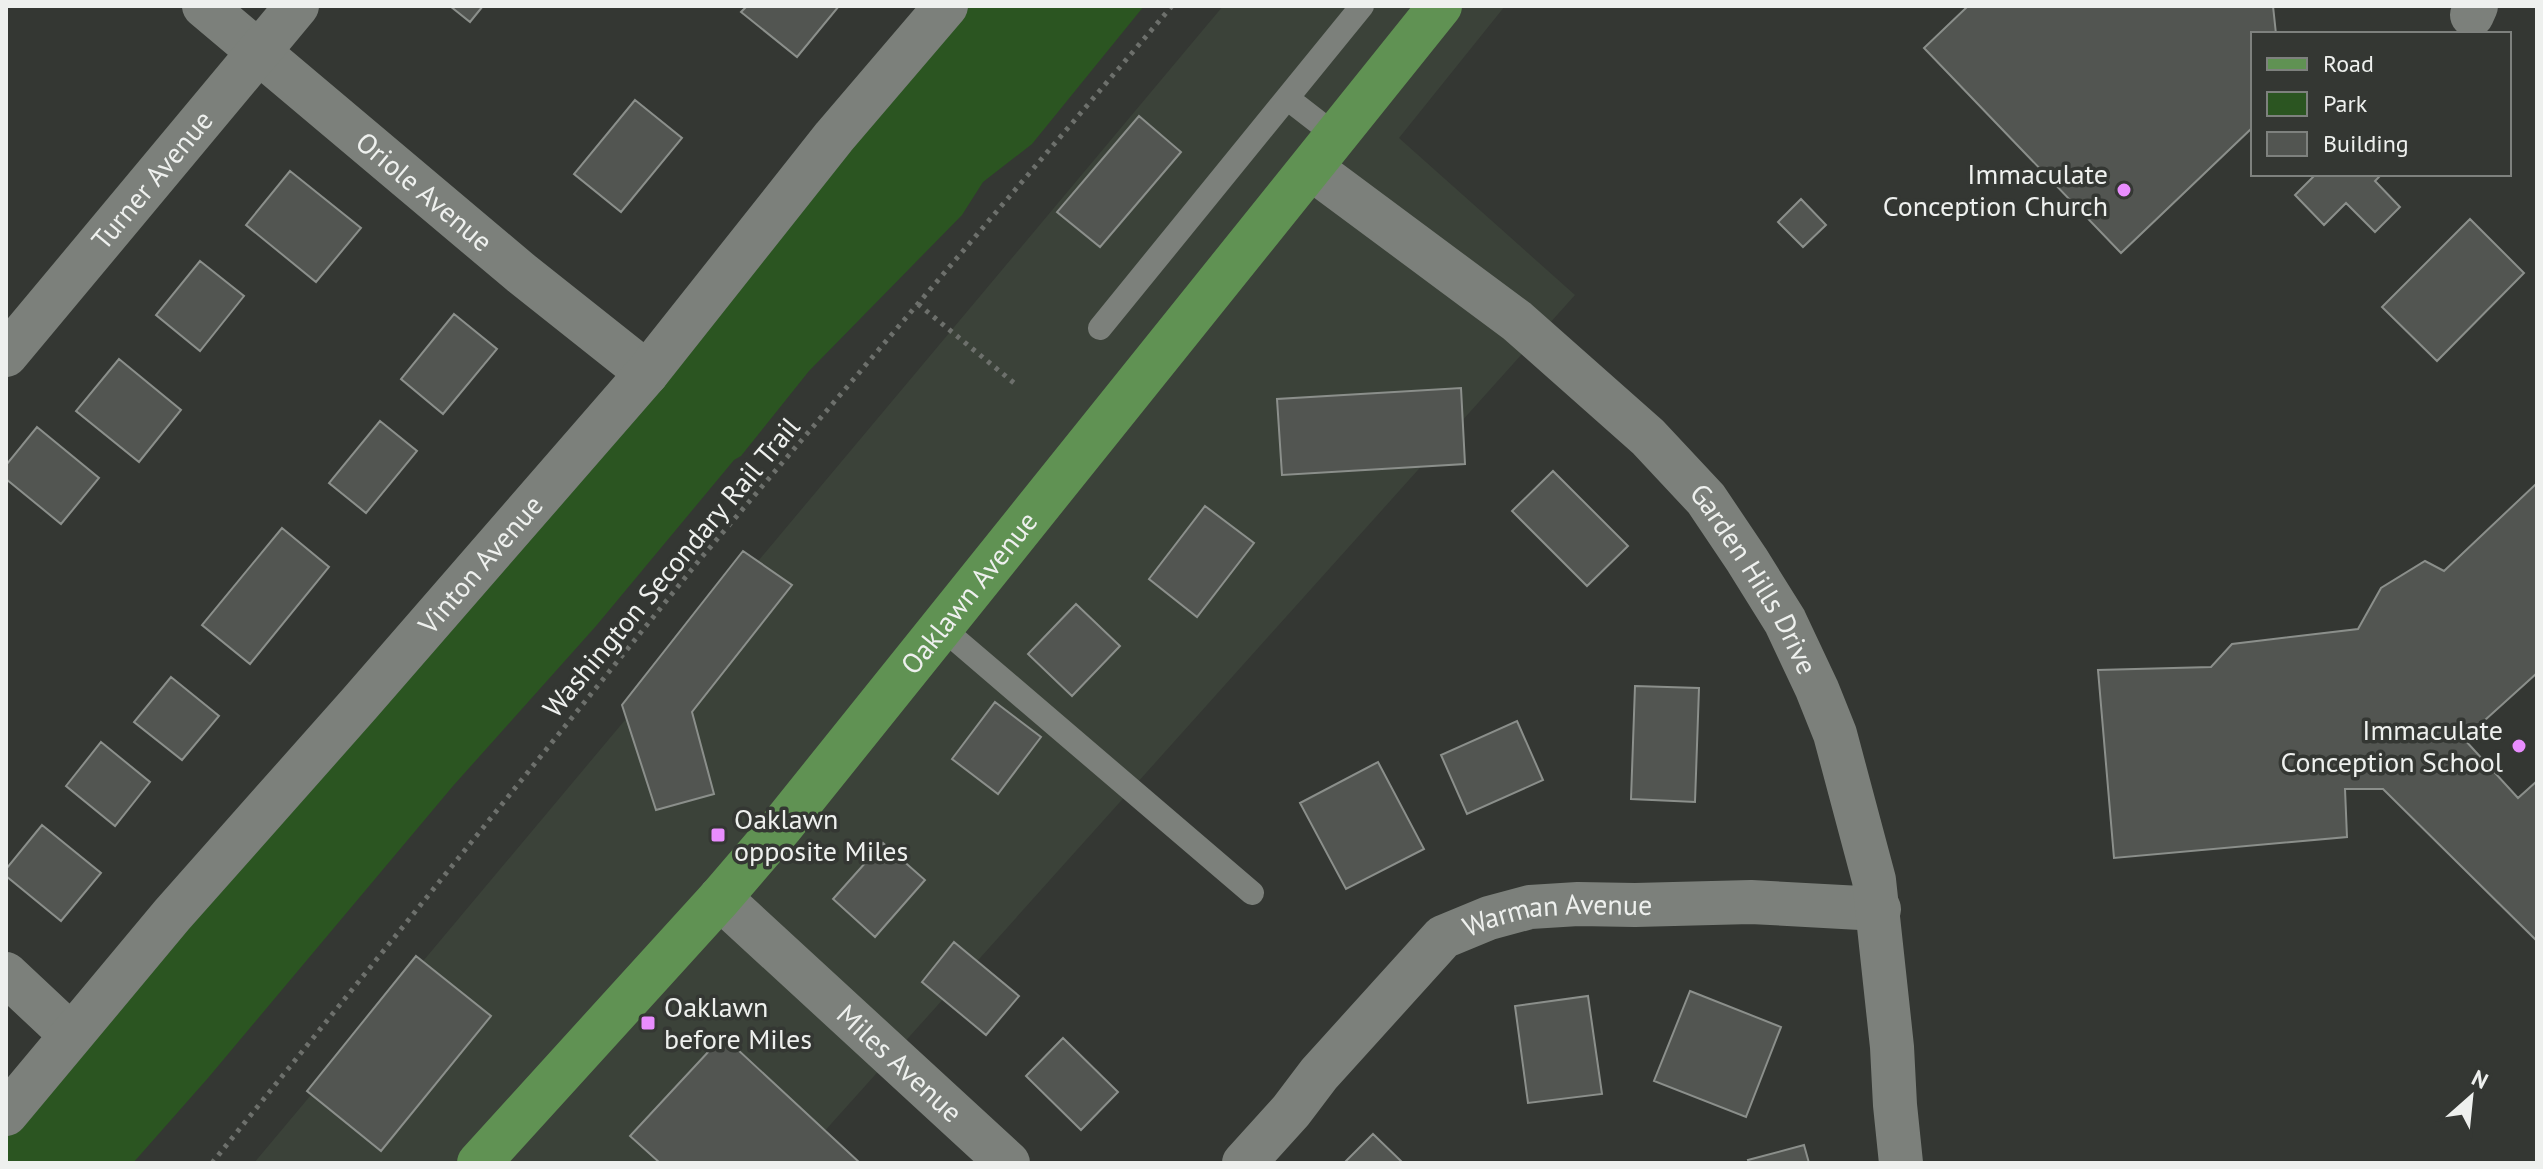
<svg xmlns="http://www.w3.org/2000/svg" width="2543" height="1169" viewBox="0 0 2543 1169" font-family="'PT Sans',sans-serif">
<rect width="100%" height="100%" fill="#343733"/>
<path fill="#3b4239" d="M1223 6H1505L1399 138 1575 295 796 1163H254Z"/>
<path fill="#2b5521" d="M953 6H1144L1032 144 983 182 962 215 809 371 741 456 734 460 596 626 453 786 208 1078 133 1163H6V1110Z"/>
<path fill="#525551" stroke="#8b8f8b" stroke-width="2" d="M450 6H483L470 22Z
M747 6H839L797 57 741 12Z
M1968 6H2273L2276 34H2253V127L2121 253 1924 48Z
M635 100 682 138 621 212 574 174Z
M1139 116 1181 152 1100 247 1057 212Z
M290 171 361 228 316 282 246 225Z
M2316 174H2382L2375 181 2400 207 2375 232 2346 203 2324 225 2295 195Z
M1801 199 1826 225 1803 247 1778 222Z
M2470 219 2524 273 2437 361 2382 307Z
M200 261 244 296 200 351 156 315Z
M454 314 497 349 443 414 401 379Z
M119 359 181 410 139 462 76 411Z
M1461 388 1465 464 1282 475 1277 399Z
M380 421 417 451 366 513 329 483Z
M37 427 99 478 61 524 6 479V465Z
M1553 471 1628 546 1587 586 1512 511Z
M2537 483V673L2464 739 2518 798 2537 781V941L2383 789H2345L2347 837 2114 858 2098 670 2211 667 2232 644 2358 629 2381 588 2425 561 2444 571Z
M1205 506 1254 543 1197 617 1149 579Z
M282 528 329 567 250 664 202 625Z
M743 551 792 585 692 712 714 794 656 810 622 705Z
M1076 604 1120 646 1072 696 1028 654Z
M171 677 219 716 182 760 134 722Z
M1635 686 1699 688 1695 802 1631 799Z
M995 702 1041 737 998 794 952 759Z
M1517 721 1543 780 1467 814 1441 755Z
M101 742 150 782 115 826 66 786Z
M1378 762 1424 849 1346 889 1300 803Z
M42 825 101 873 61 921 6 876V869Z
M883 843 925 880 875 937 833 899Z
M954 942 1019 996 986 1035 922 982Z
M416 956 491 1016 381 1151 307 1091Z
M1690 991 1781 1027 1746 1117 1654 1081Z
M1588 996 1602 1094 1528 1103 1515 1006Z
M723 1036 860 1163H660L630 1136Z
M1063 1038 1118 1092 1081 1130 1026 1076Z
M1373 1134 1403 1163H1344Z
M1804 1145 1809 1163H1749L1748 1160Z"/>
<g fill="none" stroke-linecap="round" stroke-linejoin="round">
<path stroke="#6d706c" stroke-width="5" stroke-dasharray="4 6" stroke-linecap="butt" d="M918 304 1014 383
M212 1163 701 558 1172 6"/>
<path stroke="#7c807b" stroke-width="24" d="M1287 98 1336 136
M1100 328 1362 6
M941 627 1252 893"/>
<g stroke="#7c807b" stroke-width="44">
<path id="s1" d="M204 6 521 273 647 373"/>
<path d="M2472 15 2476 6"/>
<path id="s2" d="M6 355 297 6"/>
<path id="s3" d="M720 898 1008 1163"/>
<path d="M6 974 70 1034"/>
<path id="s4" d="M1244 1163 1291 1111 1319 1074 1443 937 1489 918 1530 907 1578 904 1635 905 1751 902 1879 909"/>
</g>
<g stroke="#7c807b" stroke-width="44">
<path id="s5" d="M1311 168 1517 321 1648 437 1706 499 1747 560 1785 621 1817 689 1835 734 1874 880 1892 1047 1895 1105 1901 1163"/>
<path id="s6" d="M6 1114 172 915 360 703 647 373 834 137 946 6"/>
</g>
<path stroke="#609253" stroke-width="44" id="s7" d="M479 1163 720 898 781 827 1440 6"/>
</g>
<g fill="#e98dfe" stroke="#343733" stroke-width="3">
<circle cx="2124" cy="190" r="8"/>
<circle cx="2519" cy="746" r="8"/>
<rect x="710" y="827" width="16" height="16" rx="4"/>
<rect x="640" y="1015" width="16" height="16" rx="4"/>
</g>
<g text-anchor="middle" stroke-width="7" stroke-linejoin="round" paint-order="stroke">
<g font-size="28" fill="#eef0ee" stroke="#343733" text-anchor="end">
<text x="2108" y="184">Immaculate<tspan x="2108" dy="32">Conception Church</tspan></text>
<text x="2503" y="740">Immaculate<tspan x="2503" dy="32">Conception School</tspan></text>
<text x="734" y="829" text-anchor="start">Oaklawn<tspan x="734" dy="32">opposite Miles</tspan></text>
<text x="664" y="1017" text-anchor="start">Oaklawn<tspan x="664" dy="32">before Miles</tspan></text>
</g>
<g font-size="28" fill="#eef0ee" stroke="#343733">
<text dy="10" stroke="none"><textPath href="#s2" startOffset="228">Turner Avenue</textPath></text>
<text dy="10" stroke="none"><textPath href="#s1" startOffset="288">Oriole Avenue</textPath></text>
<text dy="10" stroke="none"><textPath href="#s6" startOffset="726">Vinton Avenue</textPath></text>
<text transform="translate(671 567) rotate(-50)" y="10">Washington Secondary Rail Trail</text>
<text dy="10" stroke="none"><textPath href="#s5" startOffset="610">Garden Hills Drive</textPath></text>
<text dy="10" stroke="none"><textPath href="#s7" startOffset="752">Oaklawn Avenue</textPath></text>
<text dy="10" stroke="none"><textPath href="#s4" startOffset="420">Warman Avenue</textPath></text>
<text dy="10" stroke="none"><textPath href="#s3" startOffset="244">Miles Avenue</textPath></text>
</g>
</g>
<rect width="2543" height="1169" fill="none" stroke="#eef0ee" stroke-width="16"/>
<rect x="2251" y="32" width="260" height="144" fill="#343733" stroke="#7e817e" stroke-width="2"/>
<rect x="2267" y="58" width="40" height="12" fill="#609253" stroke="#7e817e" stroke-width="2"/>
<text x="2323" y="72" font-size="24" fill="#eef0ee">Road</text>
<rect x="2267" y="92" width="40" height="24" fill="#2b5521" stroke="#7e817e" stroke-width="2"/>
<text x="2323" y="112" font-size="24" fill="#eef0ee">Park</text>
<rect x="2267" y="132" width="40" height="24" fill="#525551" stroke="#7e817e" stroke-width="2"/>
<text x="2323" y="152" font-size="24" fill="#eef0ee">Building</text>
<g transform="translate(2471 1097) rotate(27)" stroke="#343733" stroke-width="6" paint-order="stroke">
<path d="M0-6L14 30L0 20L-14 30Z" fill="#eef0ee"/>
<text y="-12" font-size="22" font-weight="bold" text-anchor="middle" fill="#eef0ee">N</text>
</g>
</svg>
